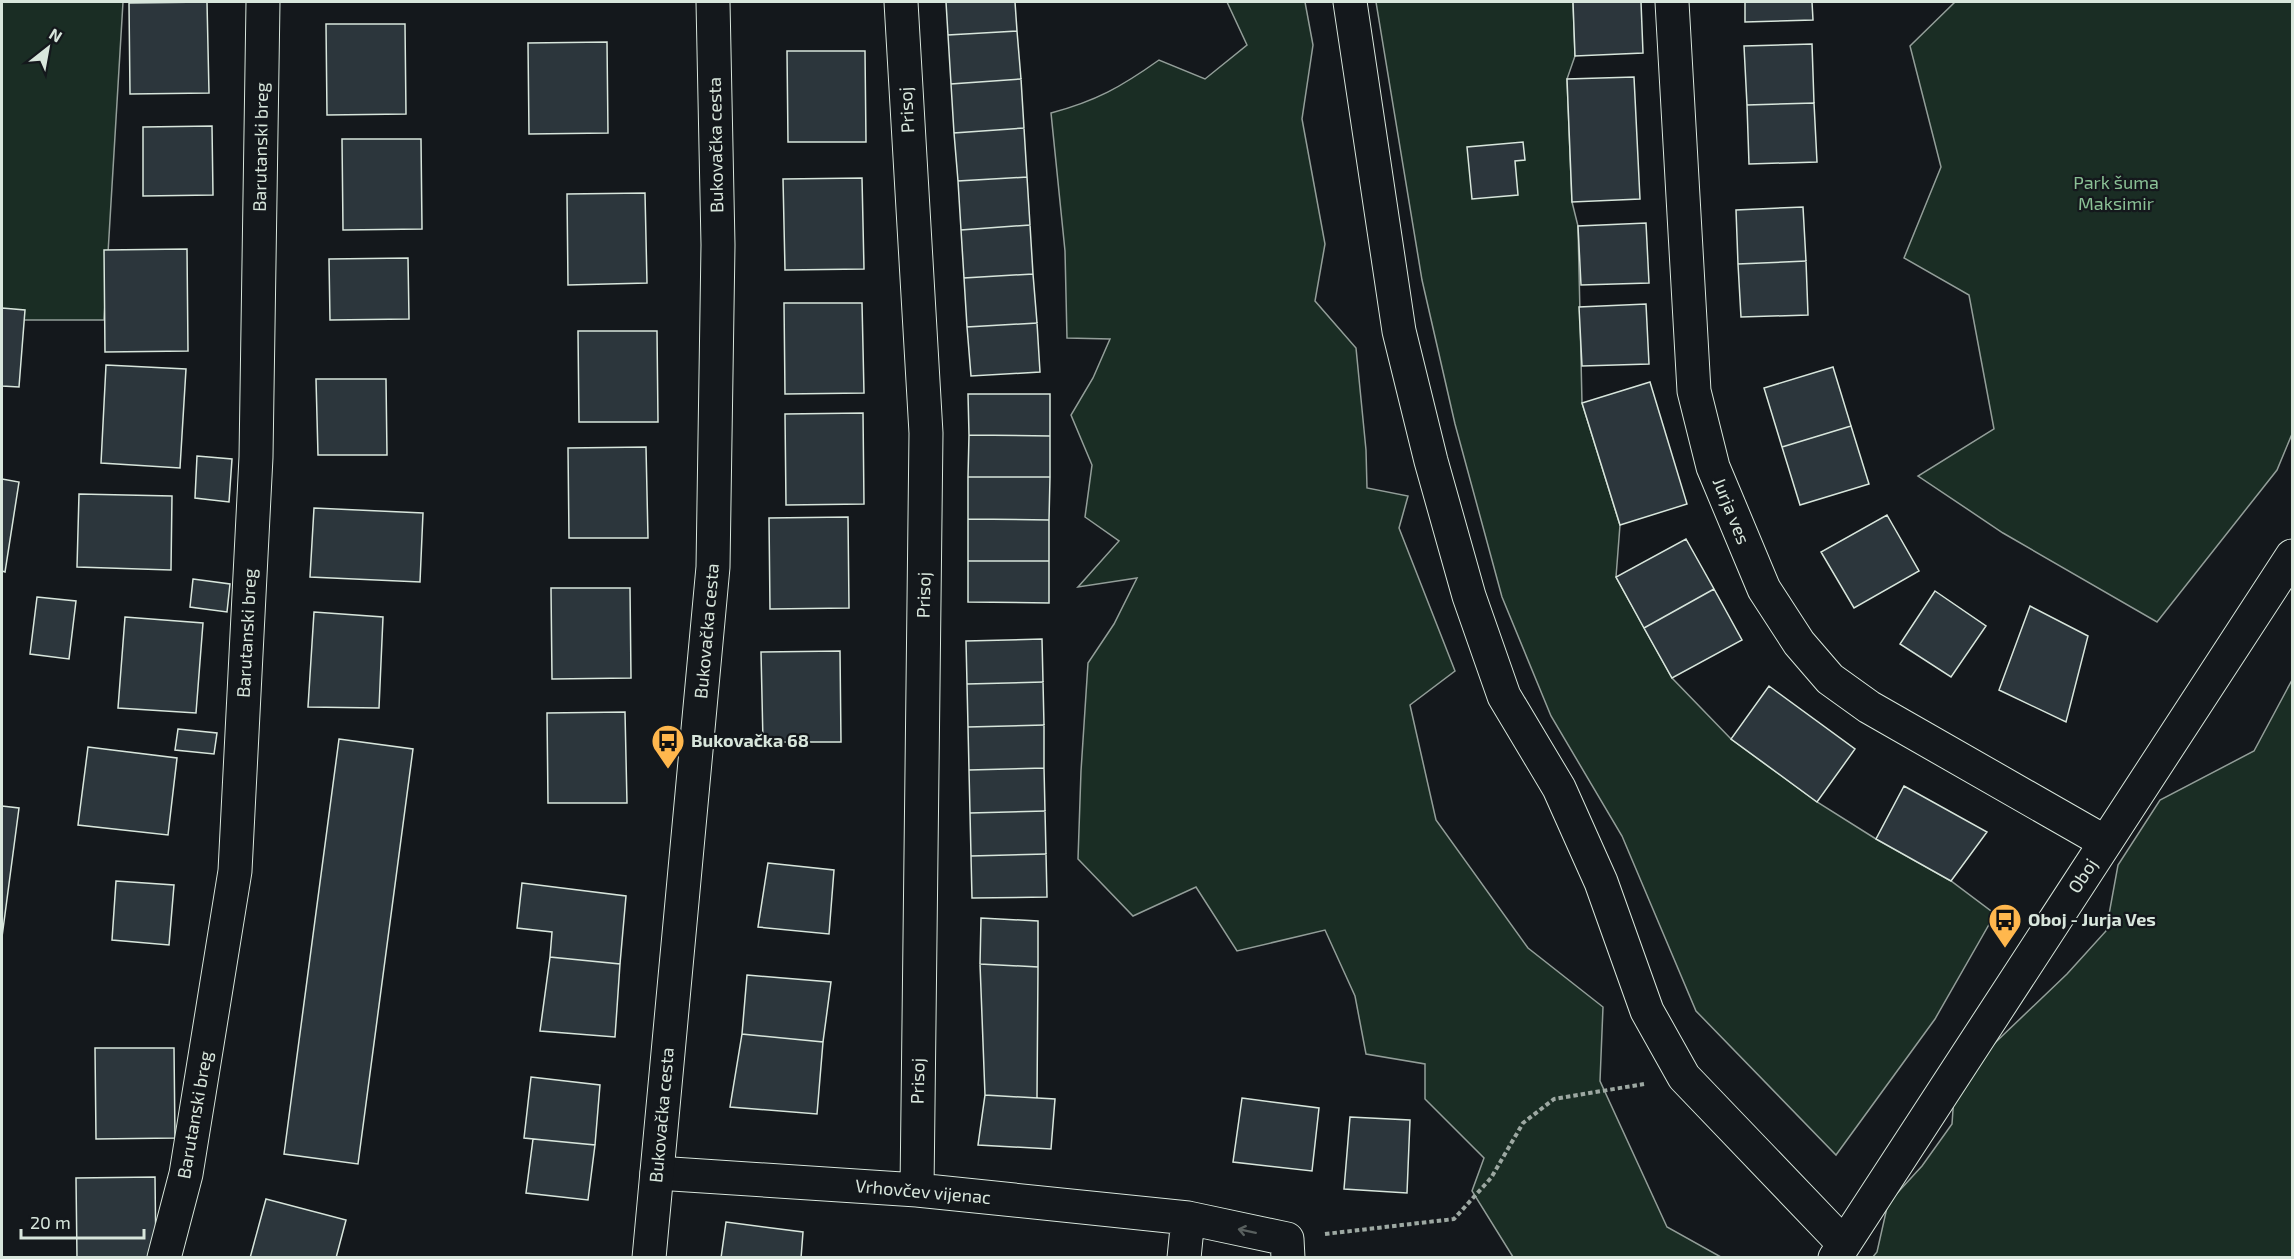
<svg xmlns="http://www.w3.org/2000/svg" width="2294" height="1259" viewBox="0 0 2294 1259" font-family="'Exo 2',sans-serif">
<rect width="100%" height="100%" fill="#14181c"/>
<path fill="#1a2d24" stroke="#939e99" stroke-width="1.5" d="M2 2H123L104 320H2Z
M1227 2H1305L1313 45 1302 119 1325 244 1315 301 1356 348 1366 450 1367 488 1408 496 1399 528 1455 671 1410 705 1436 820 1528 948 1603 1007 1600 1081 1667 1227 1721 1257H1513L1472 1191 1484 1158 1425 1099V1064L1366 1054 1355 996 1325 930 1237 951 1196 887 1133 916 1078 859 1081 771 1088 663 1114 624 1137 578 1078 587 1119 541 1085 517 1092 465 1071 415 1093 378 1110 339 1067 338 1065 251 1051 113C1096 101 1121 87 1159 60L1205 79 1247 45Z
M1376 2H1573L1575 56 1567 79 1572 202 1578 226 1582 403 1620 525 1616 577 1672 678 1731 739 1817 802 1876 839 1951 881 1995 914 1935 1019 1836 1155 1696 1011 1622 836 1551 716 1502 597 1455 424 1422 280Z
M1955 2H2292V434L2277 470 2157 622 2003 533 1918 476 1994 429 1969 295 1904 258 1941 167 1910 46Z
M2292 680V1257L1872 1258 1877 1252 1888 1203 1922 1166 1952 1124 1955 1081 2067 974 2106 931 2118 865 2160 800 2254 751Z"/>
<path fill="#2c363c" stroke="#d8e6dc" stroke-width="1.5" d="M207 2 209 93 130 94 129 3Z
M946 2H1015L1017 31 948 35Z
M1573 2H1641L1643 53 1575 56Z
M1745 2H1812L1813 20 1745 22Z
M326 24H405L406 114 327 115Z
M1017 31 1021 79 951 84 948 35Z
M607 42 608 133 529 134 528 43Z
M1812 44 1814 103 1747 105 1744 46Z
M787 51H865L866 142H788Z
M1634 77 1640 199 1572 202 1567 79Z
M1021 79 1024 128 954 133 951 84Z
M1814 103 1817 162 1749 164 1747 105Z
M212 126 213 195 143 196V127Z
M1024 128 1027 177 958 181 954 133Z
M342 139H421L422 229 343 230Z
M1523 142 1525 160 1515 161 1518 195 1472 199 1467 147Z
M1027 177 1030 225 961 230 958 181Z
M862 178 864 269 785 270 783 179Z
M645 193 647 283 568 285 567 194Z
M1803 207 1806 261 1738 264 1736 210Z
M1646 223 1649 283 1581 285 1578 226Z
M1030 225 1033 274 964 278 961 230Z
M187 249 188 351 105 352 104 250Z
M408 258 409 319 330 320 329 259Z
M1806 261 1808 315 1741 317 1738 264Z
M1033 274 1037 323 967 327 964 278Z
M784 303H862L864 393 785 394Z
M1646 304 1649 364 1582 366 1579 307Z
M2 308 25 310 19 387 2 386Z
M1037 323 1040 372 971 376 967 327Z
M578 331H657L658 422H579Z
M106 365 186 369 180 468 101 463Z
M1833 367 1851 426 1782 447 1764 388Z
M316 379H386L387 455H318Z
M1650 382 1687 504 1620 525 1582 403Z
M968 394H1050V436L969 435Z
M863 413 864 504 786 505 785 414Z
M1851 426 1869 484 1800 505 1782 447Z
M969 435 1050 436V477H968Z
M646 447 648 538H569L568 448Z
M197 456 232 459 229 502 195 498Z
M968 477H1050L1049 520 968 519Z
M2 479 19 482 5 572 2 571Z
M79 494 172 496 171 570 77 567Z
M314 508 423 513 420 582 310 577Z
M1887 515 1919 571 1854 608 1821 552Z
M848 517 849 608 770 609 769 518Z
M968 519 1049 520V561H968Z
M1686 539 1714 589 1644 628 1616 577Z
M968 561H1049V603L968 602Z
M193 579 230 584 227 612 190 607Z
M551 588H630L631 678 552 679Z
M1714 589 1742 640 1672 678 1644 628Z
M1935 591 1986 626 1951 677 1900 644Z
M37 597 76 601 69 659 30 654Z
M2030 606 2088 636 2066 722 1999 690Z
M314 612 383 617 379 708 308 707Z
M125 617 203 623 196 713 118 708Z
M1042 639 1043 682 967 684 966 641Z
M840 651 841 742H763L761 652Z
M1043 682 1044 725 968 727 967 684Z
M1769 686 1855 749 1817 802 1731 739Z
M625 712 627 803H548L547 713Z
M1044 725V768L969 770 968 727Z
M178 729 217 733 214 754 175 750Z
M339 739 413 749 358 1164 284 1154Z
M88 747 177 758 168 835 78 825Z
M1044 768 1045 811 970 813 969 770Z
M1904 786 1987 832 1951 881 1876 839Z
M2 806 19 808 2 937Z
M1045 811 1046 854 971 856 970 813Z
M1046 854 1047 897 972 898 971 856Z
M768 863 834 870 829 934 758 927Z
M116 881 174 885 169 945 112 940Z
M522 883 626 896 620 964 550 957 552 932 517 928Z
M981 918 1038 921V967L980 964Z
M550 957 620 964 615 1037 540 1031Z
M980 964 1038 967 1037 1098 985 1095Z
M747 975 831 982 823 1042 742 1034Z
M742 1034 823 1042 817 1114 730 1107Z
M95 1048H174L175 1138 96 1139Z
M531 1077 600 1085 595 1145 524 1138Z
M985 1095 1055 1099 1051 1149 978 1145Z
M1242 1098 1319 1108 1312 1171 1233 1162Z
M1350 1117 1410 1120 1407 1193 1344 1189Z
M533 1139 595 1145 588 1200 526 1193Z
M155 1177 156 1258H77L76 1178Z
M266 1199 346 1220 336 1258H250Z
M726 1222 803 1232 801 1258H721Z"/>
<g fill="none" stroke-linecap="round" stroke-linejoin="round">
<g stroke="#d8e6dc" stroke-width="35">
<path id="minor" d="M901 2 926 433 917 1190
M1350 2 1399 331 1431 461 1469 596 1504 696 1559 788 1601 882 1647 1011 1684 1077 1843 1243
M1672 2 1694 391 1713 467 1764 589 1799 643 1830 679 1869 707 2105 842
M657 1173 917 1190 1188 1218 1287 1239 1288 1258
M164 1258 186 1174 235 871 256 457 263 2
M1184 1258 1188 1218
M1835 1258 2292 556"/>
</g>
<g stroke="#d8e6dc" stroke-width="35">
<path id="major" d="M649 1258 713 567 718 245 713 2"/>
</g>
<path stroke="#9da8a2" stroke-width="4" stroke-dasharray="4.5 3" stroke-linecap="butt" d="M1325 1234 1454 1219 1491 1178 1523 1123 1554 1099 1644 1084"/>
<use href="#minor" stroke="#14181c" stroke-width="33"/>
<use href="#major" stroke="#14181c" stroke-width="33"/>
</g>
<defs><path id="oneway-shaft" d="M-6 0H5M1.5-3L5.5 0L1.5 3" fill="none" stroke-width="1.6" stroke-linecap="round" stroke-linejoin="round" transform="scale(1.5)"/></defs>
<use stroke="#59605f" href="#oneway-shaft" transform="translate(1247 1231) rotate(-168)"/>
<defs>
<g id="bus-pin" transform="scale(1.725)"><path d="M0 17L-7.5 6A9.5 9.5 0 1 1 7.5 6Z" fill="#ffb74d" stroke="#14181c"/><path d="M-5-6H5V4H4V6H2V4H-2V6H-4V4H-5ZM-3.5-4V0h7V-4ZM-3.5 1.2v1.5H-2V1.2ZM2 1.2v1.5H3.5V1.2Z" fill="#111"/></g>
</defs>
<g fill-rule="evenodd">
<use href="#bus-pin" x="668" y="741"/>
<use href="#bus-pin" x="2005" y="920"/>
</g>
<g text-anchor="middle" stroke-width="4.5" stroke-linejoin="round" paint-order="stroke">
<g font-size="18" fill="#d8e6dc" stroke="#14181c">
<text transform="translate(907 110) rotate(-93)" y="6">Prisoj</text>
<text transform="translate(716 145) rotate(-91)" y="6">Bukovačka cesta</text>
<text transform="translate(261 147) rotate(-89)" y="6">Barutanski breg</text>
<text transform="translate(1731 511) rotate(68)" y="6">Jurja ves</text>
<text transform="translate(924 595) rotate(-89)" y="6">Prisoj</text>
<text transform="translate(707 631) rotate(-85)" y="6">Bukovačka cesta</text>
<text transform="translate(247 633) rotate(-87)" y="6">Barutanski breg</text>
<text transform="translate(2083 876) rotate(-57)" y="6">Oboj</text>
<text transform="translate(918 1081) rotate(-89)" y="6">Prisoj</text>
<text transform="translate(195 1115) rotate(-80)" y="6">Barutanski breg</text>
<text transform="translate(662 1115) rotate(-85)" y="6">Bukovačka cesta</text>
<text transform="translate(923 1192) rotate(5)" y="6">Vrhovčev vijenac</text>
</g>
<g font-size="18" fill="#8ac095" stroke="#14181c">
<text x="2116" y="189">Park šuma<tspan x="2116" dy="21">Maksimir</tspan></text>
</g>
<g font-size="18" font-weight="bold" fill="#d8e6dc" stroke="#14181c" text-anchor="start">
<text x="691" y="747">Bukovačka 68</text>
<text x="2028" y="926">Oboj - Jurja Ves</text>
</g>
</g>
<rect width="2294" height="1259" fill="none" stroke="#d8e6dc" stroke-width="6"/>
<g transform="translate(48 48) rotate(31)" stroke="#14181c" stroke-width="4.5" paint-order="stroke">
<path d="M0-4.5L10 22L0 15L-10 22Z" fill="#d8e6dc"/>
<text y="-9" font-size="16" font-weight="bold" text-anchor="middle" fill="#d8e6dc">N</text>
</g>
<path d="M21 1229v9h123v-9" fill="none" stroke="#d8e6dc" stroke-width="3"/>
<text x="30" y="1229" font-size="18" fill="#d8e6dc" stroke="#14181c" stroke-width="4.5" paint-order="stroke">20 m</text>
</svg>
